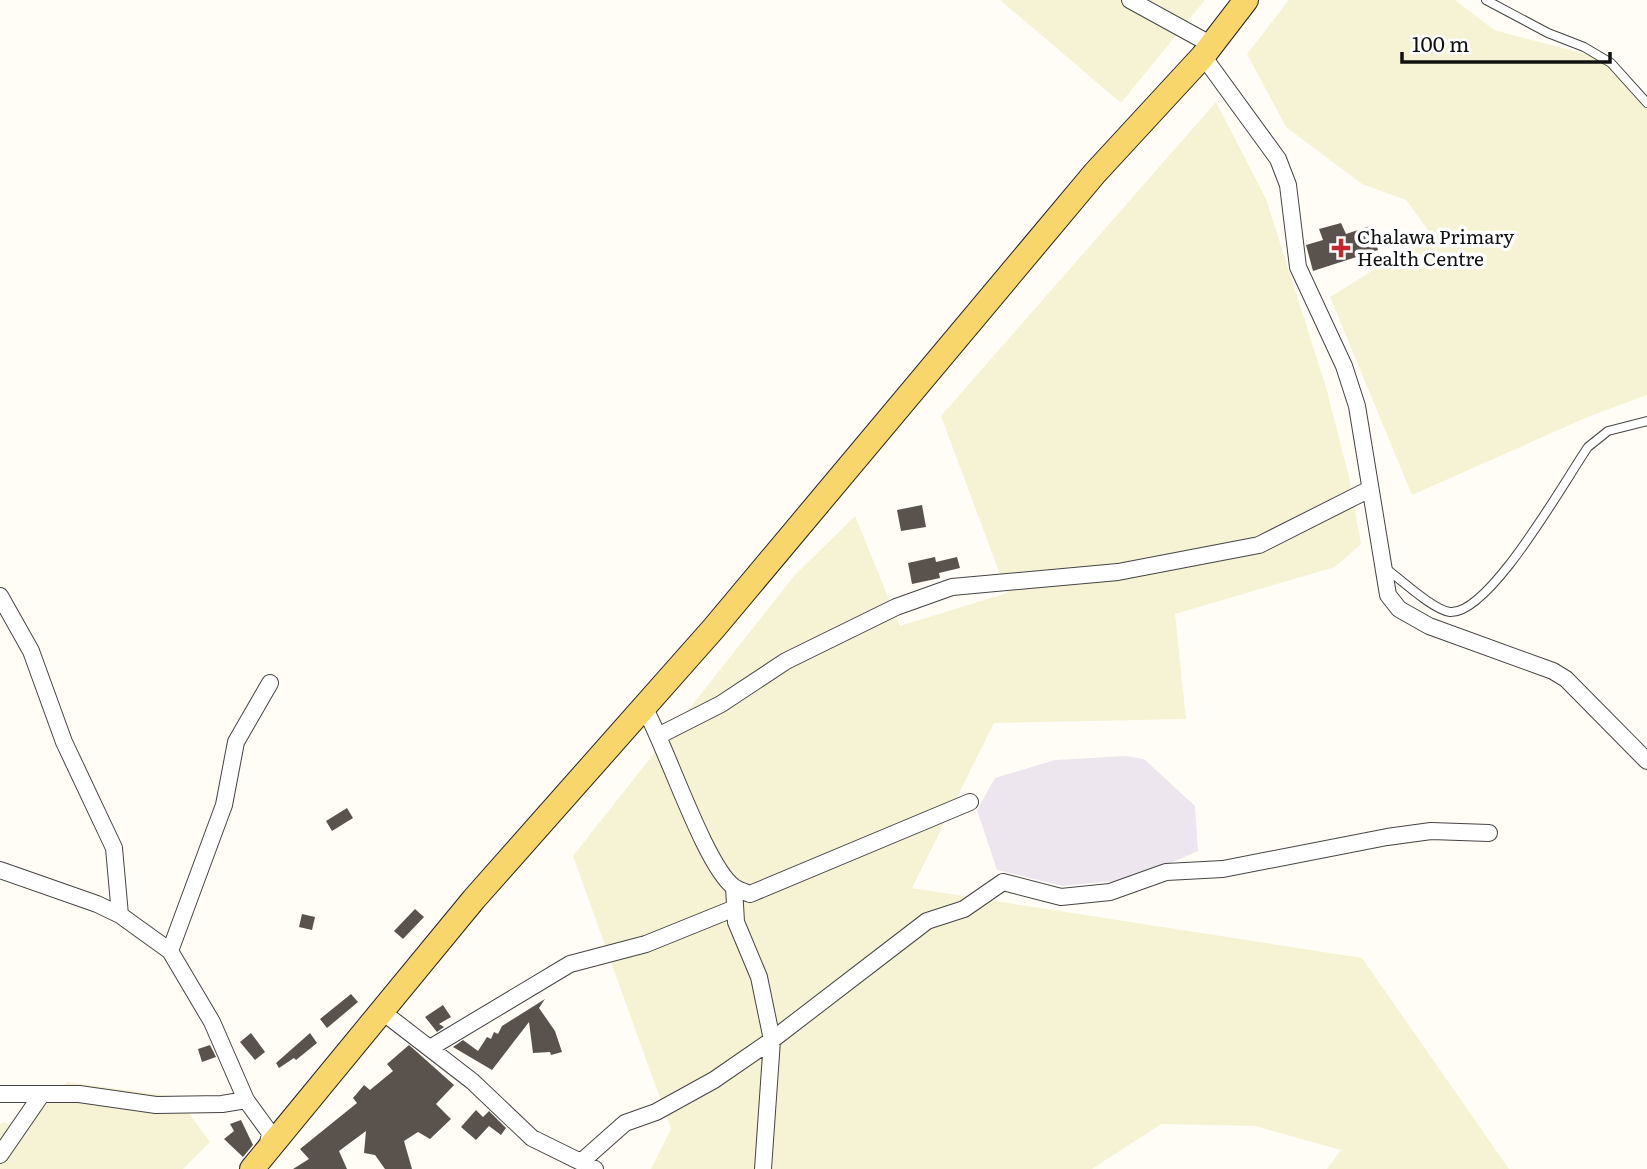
<svg xmlns="http://www.w3.org/2000/svg" width="1647" height="1169" viewBox="0 0 1647 1169" font-family="Literata,serif">
<rect width="100%" height="100%" fill="#fffdf5"/>
<path fill="#eee6ef" d="M1125 756 1144 759 1195 806 1198 851 1133 879 1063 886 997 870 977 810 995 778 1055 760Z"/>
<path fill="#f6f3d4" d="M1000 0H1205L1121 103Z
M1289 0H1455L1494 30 1612 61 1647 109V395L1590 416 1412 495 1330 297 1431 234 1406 200 1362 184 1286 127 1247 54Z
M1216 102 1266 199 1326 387 1349 477 1361 544 1335 567 1175 614 1186 719 994 723 912 888 1362 958 1509 1169H1327L1341 1150 1255 1126 1161 1124 1092 1169H651L671 1129 573 856 794 576 855 516 900 626 1007 593 941 416Z
M67 1082 177 1097 210 1142 183 1169H0V1124L5 1122 20 1133Z"/>
<path fill="#5a524d" d="M1341 223 1346 234 1370 226 1378 250 1313 271 1306 245 1323 240 1319 229Z
M922 505 926 527 901 531 897 510Z
M935 557 936 562 957 557 960 568 939 573 940 578 912 584 908 563Z
M347 808 353 818 332 831 326 821Z
M415 909 424 917 403 939 394 931Z
M302 914 315 917 312 930 299 927Z
M351 994 358 1002 327 1028 320 1019Z
M545 999 539 1008 555 1031 562 1052 551 1055 550 1052 533 1053 529 1022 492 1070 453 1047 463 1040 478 1051 487 1037 491 1039 494 1032 498 1034 502 1026Z
M443 1005 451 1017 439 1024 444 1027 437 1032 425 1017Z
M251 1033 265 1052 255 1060 240 1042Z
M310 1033 317 1043 296 1060 294 1058 279 1068 276 1063Z
M210 1045 216 1057 202 1062 198 1049Z
M409 1045 454 1085 436 1104 451 1119 430 1139 418 1132 404 1141 412 1169H385L375 1155 364 1153 366 1131 339 1151 347 1169H293L309 1159 300 1149 357 1103 353 1098 364 1085 370 1090 393 1071 387 1064Z
M476 1110 483 1117 489 1111 506 1128 501 1135 489 1126 476 1140 461 1127Z
M241 1120 253 1145 243 1157 224 1139 234 1131 230 1124Z"/>
<g fill="none" stroke-linecap="round" stroke-linejoin="round">
<g stroke="#444" stroke-width="10">
<path id="lane" d="M1486 0 1548 33 1584 47 1611 63 1647 103
M1384 567C1399 578 1433 610 1450 612 1490 615 1565 480 1588 447L1608 431 1647 421"/>
</g>
<g stroke="#444" stroke-width="18">
<path id="street" d="M1130 0 1212 45
M1203 56 1278 159 1288 185 1298 267 1344 366 1357 406 1388 595 1399 609 1429 626 1553 671 1566 679 1647 761
M0 596 31 651 64 742 114 848 120 915
M644 707C666 746 705 866 734 887 738 890 745 892 750 894L970 802
M660 735 721 704 786 661 896 607 952 587 1118 572 1259 545 1370 489
M0 870 97 904 120 915 170 951 212 1022 246 1100 270 1133 267 1148
M170 951 224 805 236 742 270 683
M380 1010 472 1081 532 1138 595 1169
M430 1048 570 964 646 944 735 908
M0 1094H79L156 1105 222 1104 246 1100
M0 1155 42 1094
M581 1162 625 1123 656 1112 714 1080 772 1040 759 977 736 922 734 887
M763 1169 772 1040 927 921 964 909 1003 882 1061 897 1110 892 1166 872 1223 869 1387 837 1431 831 1489 833"/>
</g>
<g stroke="#222" stroke-width="26">
<path id="primary" d="M252 1169 474 899 714 628 1095 173 1203 56 1246 0"/>
</g>
<use href="#lane" stroke="#fff" stroke-width="8"/>
<use href="#street" stroke="#fff" stroke-width="16"/>
<use href="#primary" stroke="#f9d66b" stroke-width="24"/>
</g>
<path fill="#c4262e" stroke="#fff" stroke-width="2.5" d="M1337.5 237.5h7v7h7v7h-7v7h-7v-7h-7v-7h7z"/>
<g text-anchor="middle" stroke-width="7" stroke-linejoin="round" paint-order="stroke">
<g font-size="19" fill="#111" stroke="#fff" text-anchor="start">
<text x="1357" y="244">Chalawa Primary<tspan x="1357" dy="22">Health Centre</tspan></text>
</g>
</g>
<path d="M1402 52v10h208v-10" fill="none" stroke="#111111" stroke-width="3.5"/>
<text x="1412" y="52" font-size="21" fill="#111111" stroke="#ffffff" stroke-width="5" paint-order="stroke">100 m</text>
</svg>
